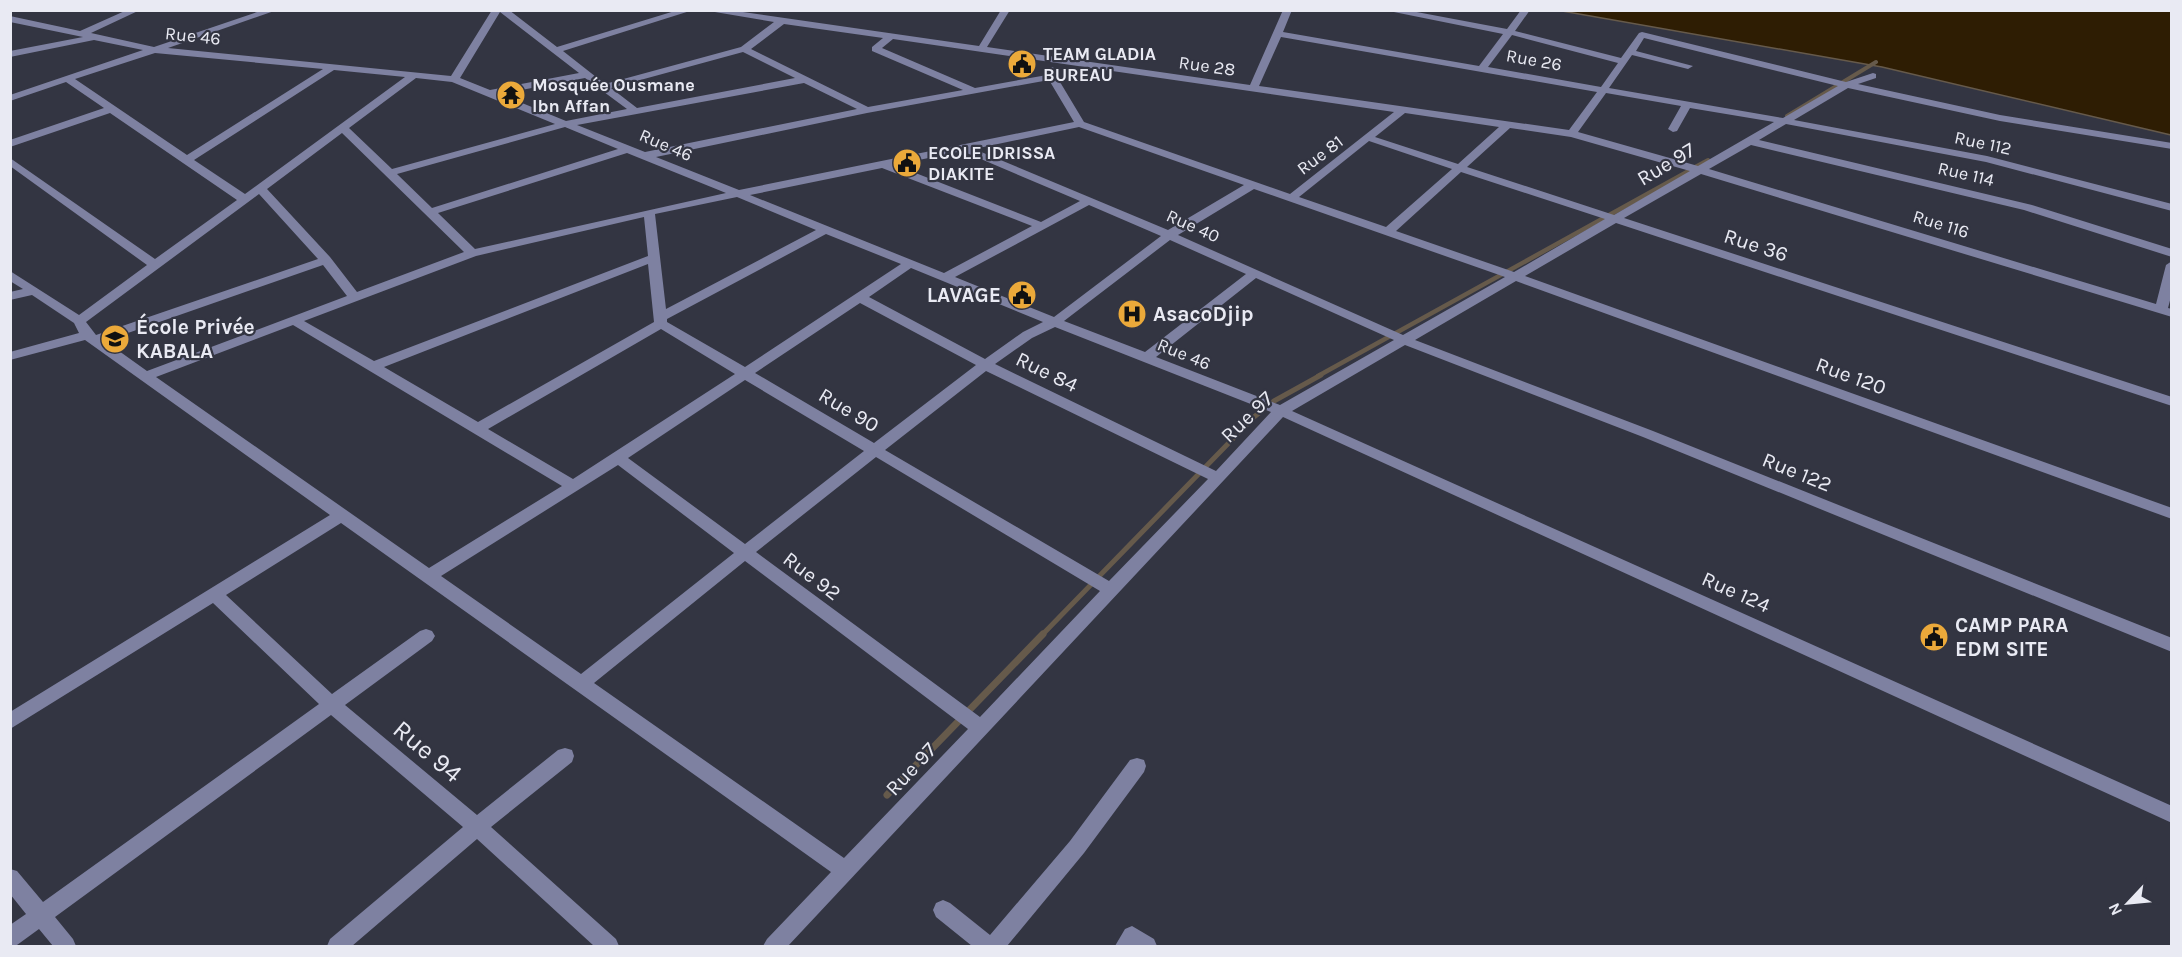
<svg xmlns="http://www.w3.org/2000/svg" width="2182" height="957" viewBox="0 0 2182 957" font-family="Karla,sans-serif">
<rect width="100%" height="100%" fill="#333542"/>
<path fill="#2e1d03" stroke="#665a4b" stroke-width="1.5" d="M1562 11H2171V135L1882 67Z"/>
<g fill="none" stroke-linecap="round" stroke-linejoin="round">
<path stroke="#665a4b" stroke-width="4" d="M1787 116 1876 62
M1693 168 1708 160"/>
<path stroke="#665a4b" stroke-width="4.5" d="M1318 376 1696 167"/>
<path stroke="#665a4b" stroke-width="5" d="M1042 635 1254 417 1274 401 1321 375"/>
<path stroke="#665a4b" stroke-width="7" d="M887 795 1043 634"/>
<path fill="#7e81a1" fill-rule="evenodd" d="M127 10H140L91 33 154 47 263 10H277L168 48 451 76 492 10H509L557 47 678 10H693L563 51 605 84 741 47 774 22 703 10H729L979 46 1001 10H1010L987 47 1250 85 1283 10H1292L1283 32 1479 66 1503 34 1384 10H1406L1507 29 1521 10H1530L1515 31 1621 58 1639 33 1642 32 1846 82 1873 73 1876 74V78L1858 84 2000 115 2172 143V149L2000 121 1848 88 1794 120 1987 156 2172 204V211L1986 162 1786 124 1759 140 2032 205 2172 249V257L2024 210 1751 145 1709 169 2156 304 2166 265 2172 261V293L2168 308 2172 309V317L1701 174 1624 218 2172 397V406L1616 223 1525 276 2172 508V519L1516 281 1415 340 1653 431 2172 638V652L1643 437 1405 345 1292 411 2172 806V823L1283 417 788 946H763L767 939 831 872 341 523 226 595 332 694 420 631 426 629 432 631 435 636 432 641 345 705 477 815 558 750 565 748 572 750 574 756 572 762 491 827 616 939 619 946H594L477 839 352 946H327L330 939 463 827 331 715 55 917 73 939 76 946H53L39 929 17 945 10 946V925L26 914 10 894V869L17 871 43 902 319 704 213 603 10 729V712L330 515 85 340 10 360V352L79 333 74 323 32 295 10 300V292L23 289 10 281V271L79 315 147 265 10 166V158L155 259 237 200 110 113 10 147V140L104 108 66 82 10 101V95L143 50 94 40 10 57V51L83 37 10 22V16L80 31ZM500 12 579 73 490 90 460 78ZM784 24 883 38 872 47V51L963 90 868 107 751 49ZM1512 35 1618 63 1601 87 1488 67ZM1281 37 1597 92 1569 130 1259 86ZM1644 38 1838 86 1783 118 1609 88 1632 55 1688 69 1693 66 1636 51ZM893 39 1394 112 1290 194 1084 122 1057 77 1053 67H1047V75L975 88 882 48ZM743 52 795 78 637 108 611 88ZM155 53 323 69 187 155 75 79ZM334 70 405 77 245 194 194 160ZM416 78 452 82 555 124 392 169 349 128ZM585 78 627 109 566 121 500 94ZM1049 80 1074 122 739 190 656 157 867 113ZM804 83 857 109 645 152 577 125ZM1606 93 1681 106 1668 129 1673 132 1677 131 1690 108 1774 122 1698 166 1578 132ZM1405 113 1499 127 1458 164 1375 137ZM565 127 618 149 432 208 397 174ZM1079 127 1244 185 1168 230 974 149ZM1510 128 1571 137 1690 171 1614 215 1467 167ZM342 133 464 252 357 292 330 257 267 189ZM1369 141 1452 169 1386 227 1299 197ZM962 151 1080 201 1041 222 895 165ZM627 153 726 193 475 249 438 213ZM882 168 1032 226 944 273 750 195ZM1461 172 1605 219 1514 272 1396 231ZM1254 189 1505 277 1403 335 1178 235ZM259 194 318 259 96 335 86 322ZM737 197 816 230 666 309 655 214ZM1089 205 1161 236 1054 317 955 277ZM644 217 648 256 374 361 304 321 476 256ZM826 234 901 264 745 367 667 322V319ZM1170 240 1246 274 1145 352 1064 321ZM648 264 654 322 478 422 384 367ZM323 265 347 296 147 371 105 341ZM911 268 1043 322 1023 332 985 359 869 297ZM1256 278 1394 340 1280 405 1156 357ZM860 303 976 365 874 443 755 373ZM293 325 562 486 429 568 156 377ZM1055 327 1271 412 1216 471 995 364 1032 338ZM661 329 735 374 573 479 488 429ZM986 371 1208 479 1109 581 885 450ZM745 380 864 451 745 544 628 458ZM876 457 1100 591 980 717 756 552ZM618 465 734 553 581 674 441 576ZM745 561 968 729 844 858 594 683Z
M1137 758 1144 760 1146 766 1144 772 1084 853 1007 946H972L936 917 933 910 936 903 943 900 950 903 990 935 1070 841 1130 760Z
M1132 926 1154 939 1157 946H1115L1125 929Z"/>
</g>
<defs>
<g id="civic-disc" transform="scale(1.5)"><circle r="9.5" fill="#eba93a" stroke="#333542"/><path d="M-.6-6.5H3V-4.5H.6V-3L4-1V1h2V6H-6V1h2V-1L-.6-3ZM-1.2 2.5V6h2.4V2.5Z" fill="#111"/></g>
<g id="temple-disc" transform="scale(1.5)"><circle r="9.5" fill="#eba93a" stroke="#333542"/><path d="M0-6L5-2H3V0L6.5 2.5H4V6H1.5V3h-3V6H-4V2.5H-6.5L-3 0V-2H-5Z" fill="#111"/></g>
<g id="hospital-disc" transform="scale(1.5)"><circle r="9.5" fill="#eba93a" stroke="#333542"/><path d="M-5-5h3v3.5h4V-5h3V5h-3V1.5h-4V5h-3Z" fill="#111"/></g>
<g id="school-disc" transform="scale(1.5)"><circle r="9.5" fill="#eba93a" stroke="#333542"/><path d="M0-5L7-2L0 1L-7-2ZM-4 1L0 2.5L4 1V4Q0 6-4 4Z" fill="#111"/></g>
</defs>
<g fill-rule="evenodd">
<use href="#civic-disc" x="1022" y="64"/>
<use href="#temple-disc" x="511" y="95"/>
<use href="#civic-disc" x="907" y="163"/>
<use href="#civic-disc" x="1022" y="295"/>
<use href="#hospital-disc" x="1132" y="314"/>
<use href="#school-disc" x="115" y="339"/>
<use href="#civic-disc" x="1934" y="637"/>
</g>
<g text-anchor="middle" stroke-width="4.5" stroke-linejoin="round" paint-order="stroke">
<g font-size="18" fill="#e9eaf3" stroke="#333542">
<text transform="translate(193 36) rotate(6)" y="6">Rue 46</text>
<text transform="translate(1534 60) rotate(10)" y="6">Rue 26</text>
<text transform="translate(1207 66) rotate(8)" y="6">Rue 28</text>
<text transform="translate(1983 143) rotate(12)" y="6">Rue 112</text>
<text transform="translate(666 145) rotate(23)" y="6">Rue 46</text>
<text transform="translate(1320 155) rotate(-37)" y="6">Rue 81</text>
<text transform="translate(1966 174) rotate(13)" y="6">Rue 114</text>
<text transform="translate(1941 224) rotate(17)" y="6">Rue 116</text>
<text transform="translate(1193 226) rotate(24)" y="6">Rue 40</text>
<text transform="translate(1184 354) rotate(22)" y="6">Rue 46</text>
</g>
<g font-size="18" font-weight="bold" fill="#e9eaf3" stroke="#333542" text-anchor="start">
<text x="1043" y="60">TEAM GLADIA<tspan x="1043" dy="21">BUREAU</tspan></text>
<text x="532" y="91">Mosquée Ousmane<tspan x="532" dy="21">Ibn Affan</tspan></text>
<text x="928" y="159">ECOLE IDRISSA<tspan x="928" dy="21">DIAKITE</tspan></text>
</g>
<g font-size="21" fill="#e9eaf3" stroke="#333542">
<text transform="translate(1666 164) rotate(-31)" y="7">Rue 97</text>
<text transform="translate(1756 245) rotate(18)" y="7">Rue 36</text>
<text transform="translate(1047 372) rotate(26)" y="7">Rue 84</text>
<text transform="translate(1851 376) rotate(20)" y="7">Rue 120</text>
<text transform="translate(849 410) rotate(31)" y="7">Rue 90</text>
<text transform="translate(1247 417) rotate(-44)" y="7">Rue 97</text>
<text transform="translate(1797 472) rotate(22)" y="7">Rue 122</text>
<text transform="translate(812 576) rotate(37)" y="7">Rue 92</text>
<text transform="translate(1736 592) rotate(24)" y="7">Rue 124</text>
<text transform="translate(911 769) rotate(-47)" y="7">Rue 97</text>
</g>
<g font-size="21" font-weight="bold" fill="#e9eaf3" stroke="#333542" text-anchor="start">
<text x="1001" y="302" text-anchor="end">LAVAGE</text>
<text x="1153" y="321">AsacoDjip</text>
<text x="136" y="334">École Privée<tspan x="136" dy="24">KABALA</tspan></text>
<text x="1955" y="632">CAMP PARA<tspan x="1955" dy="24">EDM SITE</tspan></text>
</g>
<g font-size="26" fill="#e9eaf3" stroke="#333542">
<text transform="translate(428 751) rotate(40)" y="9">Rue 94</text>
</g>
</g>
<rect width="2182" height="957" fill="none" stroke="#e9eaf3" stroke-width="24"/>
<g transform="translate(2128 903) rotate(244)" stroke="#333542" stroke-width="4.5" paint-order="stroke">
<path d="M0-4.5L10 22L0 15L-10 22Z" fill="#e9eaf3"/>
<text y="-9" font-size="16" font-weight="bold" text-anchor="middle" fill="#e9eaf3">N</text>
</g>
</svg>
